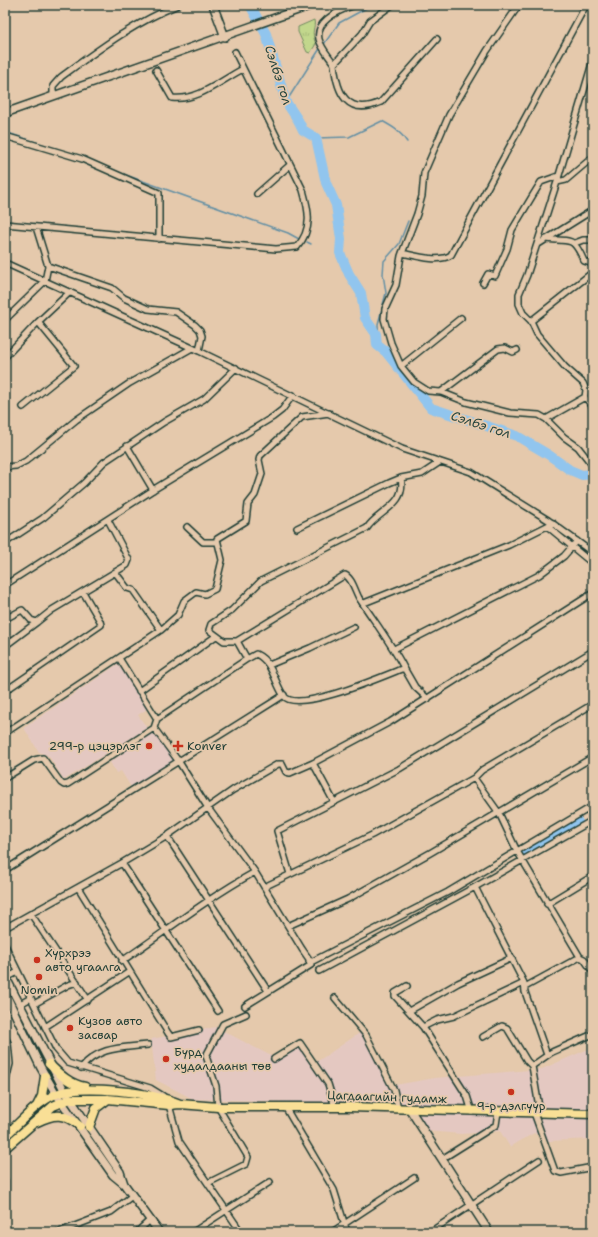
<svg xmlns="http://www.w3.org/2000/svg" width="598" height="1237" viewBox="0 0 598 1237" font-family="'Shantell Sans',sans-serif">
<defs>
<pattern id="park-tufts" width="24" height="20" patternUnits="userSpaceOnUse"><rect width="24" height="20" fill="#c2d78c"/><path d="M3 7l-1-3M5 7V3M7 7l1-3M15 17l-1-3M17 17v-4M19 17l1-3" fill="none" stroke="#a6b979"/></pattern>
</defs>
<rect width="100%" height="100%" fill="#e5c9ac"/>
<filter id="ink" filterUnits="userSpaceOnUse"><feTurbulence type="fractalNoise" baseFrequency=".025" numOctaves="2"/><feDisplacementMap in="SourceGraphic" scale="8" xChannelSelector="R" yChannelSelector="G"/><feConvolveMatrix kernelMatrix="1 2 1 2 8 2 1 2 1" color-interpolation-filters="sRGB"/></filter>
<g filter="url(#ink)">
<path fill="#e4c8c1" d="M118 664 147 709 138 715 147 728 64 780 49 756 39 752 24 728Z
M154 732 174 760 131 787 121 771 116 773 110 762Z
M216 1027 273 1057 301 1041 315 1063 361 1032 395 1085 435 1078 542 1069 593 1047V1139L549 1141 534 1133 510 1147 500 1131 461 1134 427 1131 411 1105 193 1099 156 1080 151 1039Z"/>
<path fill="url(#park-tufts)" stroke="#708a60" d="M314 20C316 29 310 30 316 44L310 53 307 52 298 32V27Z"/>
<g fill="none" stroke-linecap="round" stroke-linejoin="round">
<path stroke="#638fa4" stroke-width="1.5" d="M324 44 339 23 372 5
M286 102 321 47
M5 132 54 148
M316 138 349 137 382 121C393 127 400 131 407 142
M112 170 288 233 299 239
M307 242 311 244
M386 352 379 341 378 324 386 293 383 274 384 261 399 244 408 221
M5 1026 11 1045 12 1063
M5 1091 11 1068"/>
<path stroke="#91c5ee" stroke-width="10" d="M250 5 266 34 286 102 298 120 303 130 316 138 326 183 336 205 341 239 340 253 349 274 361 293 365 318 376 334 377 345 386 352 431 408 517 436 549 455 570 470 582 475 593 474
M524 853 578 822"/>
<g stroke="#1f3d34" stroke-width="8">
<path id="street" d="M392 5 370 21 362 34 334 64C337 93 347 117 381 102L437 39
M593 60 557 182 527 275 519 294V304L523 313 531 321 537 334 565 367 583 383 586 390 585 397 593 407
M334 64C329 56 321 48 319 39 315 20 340 10 355 5
M156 70 172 98C199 101 221 80 243 69
M53 96V86L61 77C98 50 135 22 178 5
M5 136 82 159 159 193V239
M557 182 566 180 593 157
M257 194 290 165
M5 224 276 249 297 247C313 229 309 211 303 190L235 52
M546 239C571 243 572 234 584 261L593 264
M575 243 583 240H593
M537 245 593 210
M402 253C416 256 439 263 451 255L586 5
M5 263 199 351 402 449 471 472 548 520 593 553
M48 266 112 288 124 298 148 309 176 312 195 325 200 330 202 336 199 351
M483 283 488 274 495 276 507 249 512 230 533 195 541 182 558 176
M461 318 401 366 391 343 384 319 385 309 396 285 401 256 417 214 422 196 424 173 449 115 487 51 519 5
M5 320 45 281 48 266 36 227
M531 321 593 272
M5 357 38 322 70 292
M401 366 414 382 428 391 441 392 466 402 510 413 539 415 546 419
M441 392 498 349 505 348 513 352 517 350
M585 397 546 419 564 437 578 447 593 466
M23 407 74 366 38 322
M127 446 153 490
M5 467 16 466 26 461 76 420 130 383 192 348
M401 478C407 505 378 511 367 528L261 581 232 610 211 624 209 630 224 641H237L345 575C352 578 355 591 359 598 374 621 391 643 404 668
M547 526 593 564
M187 527 203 542H217
M297 528 389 483 401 478 422 474 440 462
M5 543 43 518 84 483 104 462 164 422 204 399 236 368
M5 585 156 488 273 417 282 410 293 395
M364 603 509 545 553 523
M5 619 22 610 31 620 37 622 52 610 127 565 129 560 108 520
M161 630 178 615 184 601 196 592 205 594 215 589 222 560 217 539 246 521 248 504 255 495 262 474 259 460 260 456 302 417 329 413
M5 646 37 622
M394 649 539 575 564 556 577 541
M247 659 256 654C273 662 274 682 284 696 297 714 386 675 404 668L415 687 428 699
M269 665 310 648 354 627
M5 691 101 625 100 621 83 592
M139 691 216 636
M157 719 247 659 237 641
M154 728 179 762 208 808 255 872 302 949 311 962 448 892 593 806
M5 733 161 630 133 590 127 588 115 572
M313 763 334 802
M5 778 34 760 43 758 61 783 64 785 68 784 154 728 157 719 119 658
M474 778 499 813 517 851 580 957 525 987
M167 836 268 991
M122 863 218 1011
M5 870 284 695
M290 874 277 831 399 769 593 651
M264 887 372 835 474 778 482 770 593 704
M475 887 524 983 525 992 547 1055
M79 889 168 1033 171 1037 199 1030
M547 904 593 876
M31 914 88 1000
M288 926 348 899 430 853 593 757
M5 928 122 863 167 836 233 790 278 764H282L286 772 290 773 313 763 390 722 593 593
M5 945 56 1049 68 1063 150 1088 163 1096
M580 957 584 959 593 972
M122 961C166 931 208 898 255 872
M319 971 475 887 593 820
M6 978 18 972
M407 986 395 993V996L423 1027 467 1096 472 1112
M335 998 366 1035 394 1090 398 1108
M20 1004 31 998
M34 1004 68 985 77 982
M245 1006 311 965 309 961
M409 1011 458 983 512 958
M45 1027 129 972
M423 1027 437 1020 454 1016 524 983
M5 1037 8 1043 6 1044
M483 1037 502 1026 507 1028 527 1061 532 1066
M274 1059 300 1043 328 1084 335 1107
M81 1068C99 1046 122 1048 148 1045
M5 1084 10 1064 8 1043
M169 1105 179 1141 241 1232
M285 1107 334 1190 347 1232
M534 1113 555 1171 561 1173 593 1167
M540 1113 532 1066 552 1052 593 1034
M442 1159 496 1125 498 1112
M5 1181V1197
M208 1183 246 1164 248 1157 218 1107 216 1086 206 1056 223 1024 246 1014
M59 1232 111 1212 132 1196
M137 1232 150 1220
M193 1232 270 1182
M332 1232 414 1178
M430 1232 539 1160"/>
</g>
<g stroke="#1f3d34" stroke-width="10">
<path id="secondary" d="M213 5 225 37
M5 113 312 5
M5 976 64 1090 120 1172 124 1184 159 1232
M5 993 41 1068 56 1094 113 1175 124 1184
M409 1108 489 1232"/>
</g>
<g stroke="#1f3d34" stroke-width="11">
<path id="primary" d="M49 1064C60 1075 70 1084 85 1087
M37 1106 42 1096 45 1076
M37 1122C55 1113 64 1113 80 1126
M89 1127 96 1108 108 1099
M5 1136C21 1122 35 1104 54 1095 79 1083 156 1093 180 1104
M5 1148 53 1106 70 1099H108L169 1105 180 1104 218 1107H350L593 1114"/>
</g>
<use href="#street" stroke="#e5c9ac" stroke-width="5"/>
<use href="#secondary" stroke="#e5c9ac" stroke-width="7"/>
<use href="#primary" stroke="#f9df96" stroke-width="8"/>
</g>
</g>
<g fill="#c8321e" stroke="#e5c9ac" stroke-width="1.5">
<circle cx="149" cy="746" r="4"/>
<path d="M176 740h4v4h4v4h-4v4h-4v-4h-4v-4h4z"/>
<circle cx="37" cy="960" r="4"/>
<circle cx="39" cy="977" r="4"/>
<circle cx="70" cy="1028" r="4"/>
<circle cx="166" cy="1059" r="4"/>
<circle cx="511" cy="1092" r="4"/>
</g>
<g text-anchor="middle" stroke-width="3.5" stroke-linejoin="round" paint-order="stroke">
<g font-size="12" fill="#1f3d34" stroke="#e5c9ac" text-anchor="start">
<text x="141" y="750" text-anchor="end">299-р цэцэрлэг</text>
<text x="187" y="750">Konver</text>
<text x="45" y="957">Хүрхрээ<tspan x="45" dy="14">авто угаалга</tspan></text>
<text x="39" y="994" text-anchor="middle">Nomin</text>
<text x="78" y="1025">Кузов авто<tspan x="78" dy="14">засвар</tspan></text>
<text x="174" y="1056">Бүрд<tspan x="174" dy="14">худалдааны төв</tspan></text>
<text x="511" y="1110" text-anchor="middle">9-р дэлгүүр</text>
</g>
<g font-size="12" fill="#1f3d34" stroke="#e5c9ac">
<text transform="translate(387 1097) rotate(2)" y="4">Цагдаагийн гудамж</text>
</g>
<g font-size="13" font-style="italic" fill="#25443d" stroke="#e5c9ac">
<text transform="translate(279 75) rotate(72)" y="5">Сэлбэ гол</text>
<text transform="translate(481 424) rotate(18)" y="5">Сэлбэ гол</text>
</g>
</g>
<rect width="598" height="1237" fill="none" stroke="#e5c9ac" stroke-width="20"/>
<rect x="10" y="10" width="578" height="1217" fill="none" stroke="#1f3d34" stroke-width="1.5" filter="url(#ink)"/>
</svg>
